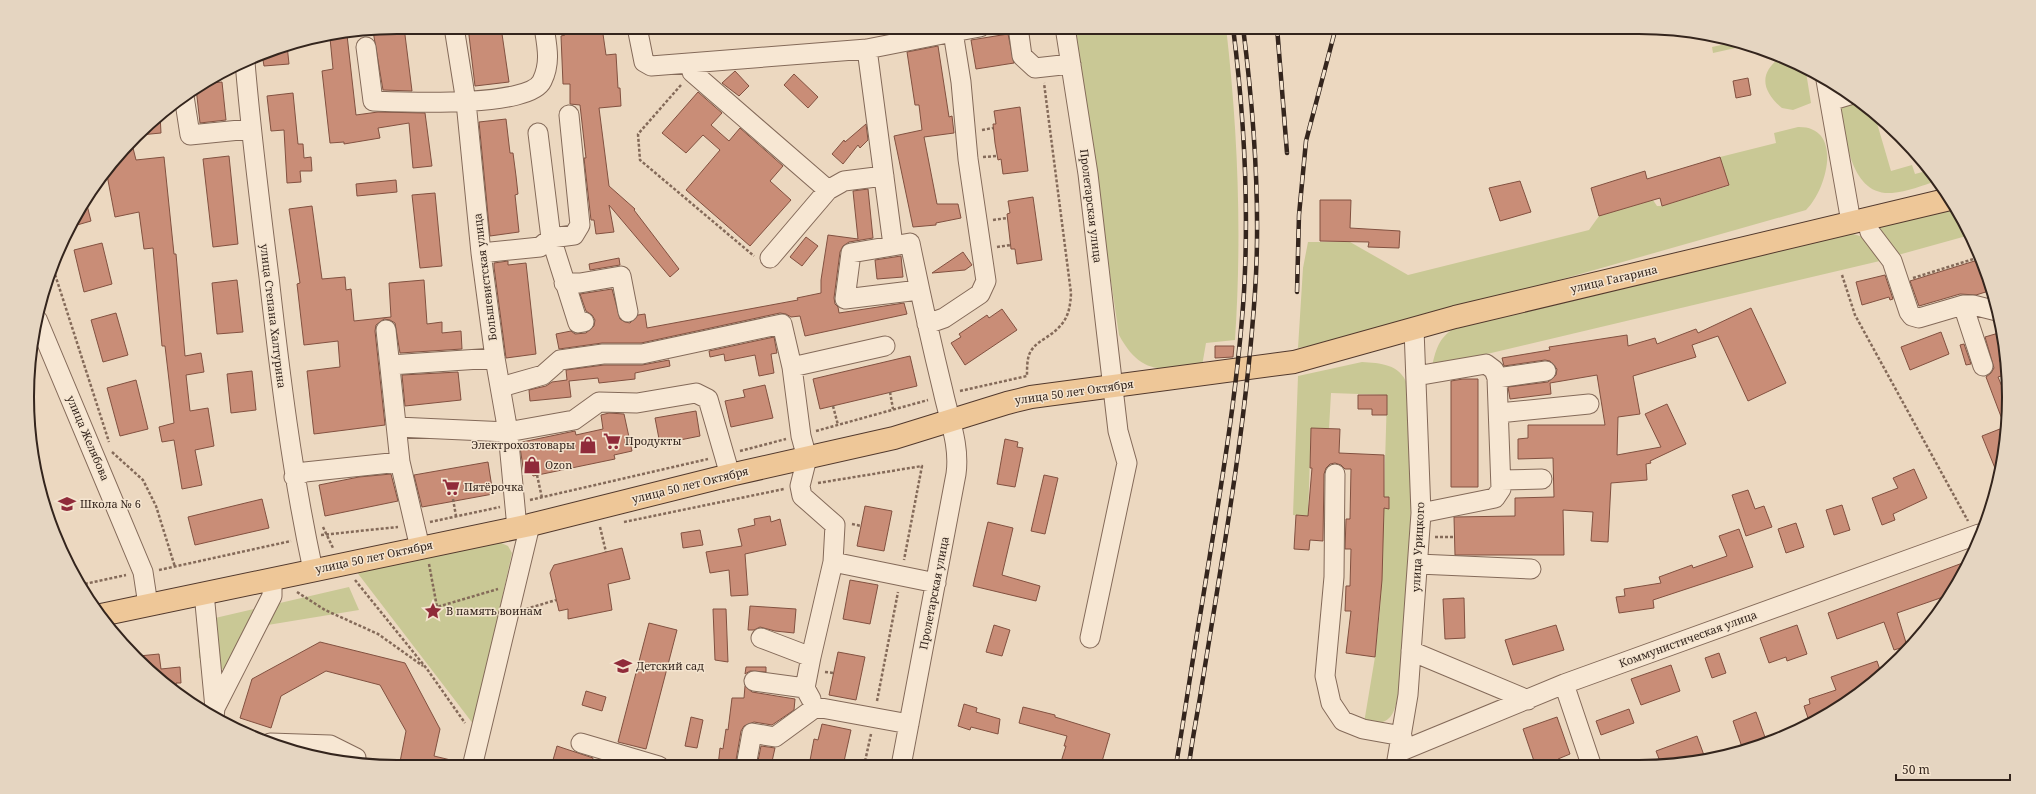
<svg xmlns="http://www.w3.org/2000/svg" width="2036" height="794" viewBox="0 0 2036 794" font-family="'Noto Serif',serif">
<rect width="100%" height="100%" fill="#ecd8c0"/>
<path fill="#c9c895" d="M1073 27H1226C1238 131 1242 235 1235 340L1206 343 1202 366C1163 370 1141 376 1119 335Z
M1739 41 1749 45 1713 53 1712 47Z
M1781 57 1805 66 1811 103 1793 110 1782 108C1762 91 1758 73 1781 57Z
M1857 99 1874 113 1891 171 1912 165 1915 174 1930 170 1937 181C1923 185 1907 192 1892 193 1849 196 1846 135 1839 104Z
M1798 127C1844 126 1827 190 1806 210L1453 310 1322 344 1298 348 1303 268 1308 242H1350L1408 275 1589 230 1599 216 1653 200 1657 206H1662L1728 186 1720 157 1776 143 1774 133Z
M1955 206 1970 235 1898 255 1878 228 1882 223Z
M1846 232 1867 238 1884 260 1432 367C1436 347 1440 336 1458 326Z
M1362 362C1380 363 1400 364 1407 384 1410 394 1412 433 1412 445 1412 516 1407 588 1401 659 1399 674 1400 704 1391 716 1384 725 1374 723 1364 723L1375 657 1380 609 1384 508 1388 509 1389 497H1384L1387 395 1331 393 1329 429 1311 428 1308 516 1293 515 1298 376Z
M499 542 508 546 512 553 474 725 356 571Z
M349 587 359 610 249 628 224 670 199 658 198 622Z"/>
<path fill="#c98d77" stroke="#825140" d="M397 27H404L412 91 383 90 373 31Z
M468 27H501L509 82 475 86Z
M564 27H602L606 55 616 54 618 88H620L621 106 599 108 609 186 635 209 634 210 679 269 670 277 609 205 614 232 596 234 594 220H591L584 158H586L580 105 570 104V84H563L561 36 565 35Z
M1008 34 1014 63 976 69 971 40Z
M347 35 356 115 378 112 425 113 432 166 413 168 409 123 378 128 380 138 344 144V142L330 143 322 71 333 69 330 38Z
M287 45 289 64 264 66 262 54 278 47Z
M938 46 949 117 952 116 954 133 924 137 937 204H958L961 218 936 223V225L913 227 894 136 922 130 919 105H915L907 52Z
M735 71 749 86 739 96 722 83Z
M794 74 818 97 808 108 784 85Z
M1748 78 1751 95 1736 98 1733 81Z
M222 82 226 120 200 123 196 88 201 84Z
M698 92 722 113 711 125 729 141 740 128 783 166 770 181 791 200 750 246 686 190 720 150 703 135 686 153 662 133Z
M293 93 298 144H303L304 158 311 157 312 171H300L301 182 287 183 284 130 271 131 267 96Z
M1020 107 1028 171 1003 174 1001 159 998 160 995 143 993 124H996L994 111Z
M160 114 161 133 140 135 153 119Z
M506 119 510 153H513L516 176 518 194 515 195 519 232 490 236 479 122Z
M866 124 868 140 860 148 858 145 843 164 832 154 844 140 845 142Z
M132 144 136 160 164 157 174 254H176L185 356 201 353 204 372 186 375 190 411 208 408 214 446 195 450 202 485 182 489 174 440 162 442 159 427 174 423 165 346H162L153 248 144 249 139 212 115 217 107 175Z
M229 156 238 244 213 247 203 159Z
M1720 157 1729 185 1662 206 1660 198 1599 216 1591 188 1645 171 1647 179Z
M396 180 397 192 357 196 356 184Z
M1520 181 1531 212 1500 221 1489 188Z
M868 189 873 238 849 242 843 246 840 252 834 298 835 304 838 307 839 313 904 303 907 314 805 336 800 316 791 317 786 314 780 313 641 343H602L559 349 556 334 571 331 575 334 586 333 594 326 595 320 592 315 586 311 580 294 612 289 620 319 625 322 630 323 638 315 645 314 647 328 798 300 797 298 821 293V280L828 235 858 239 853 191Z
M435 193 442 266 420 268 412 195Z
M1033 197 1042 260 1017 264 1015 249H1011L1007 214 1010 213 1008 201Z
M1320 200H1351L1350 228 1400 231 1399 248 1368 247 1369 242 1320 241Z
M86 201 91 221 70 227 76 212Z
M312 206 322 279 345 277 346 290 351 289 354 321 391 317 389 283 424 280 427 324 442 322V333L461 331 462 349 400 353 395 323 390 320 384 319 376 325 375 331 385 425 314 434 307 371 340 367 338 341 304 345 297 284 300 283 289 209Z
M806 237 818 246 802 266 790 257Z
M102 243 112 284 84 292 74 250Z
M963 252 972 265 965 270 932 273Z
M901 256 903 277 877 279 875 260Z
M619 258 620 265 590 270 589 264Z
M1981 259 1989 278 1992 290 1976 295 1960 294 1919 306 1910 281Z
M508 261V265L526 263 536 354 506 358 494 267V263Z
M1885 275 1893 299 1890 300 1889 297 1862 305 1856 282Z
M237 280 243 332 217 334 212 283Z
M1751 308 1786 383 1748 401 1718 336 1692 345 1696 357 1633 376 1640 414 1618 417 1617 455 1661 447 1645 414 1667 404 1686 444 1650 461 1651 463 1646 464 1647 480 1611 483 1608 542 1591 541 1593 512 1563 510 1564 555H1455L1454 517 1515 516V498L1554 497 1553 458 1518 459V439L1528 438V425H1605L1597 375 1550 383 1551 394 1510 399 1508 387 1548 382 1556 375 1557 369 1550 361 1545 360 1504 366 1502 358 1550 350 1549 347 1627 335 1628 346 1655 338 1657 344 1696 329 1698 333Z
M1002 309 1017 330 965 365 951 343 961 337 959 334 987 315 989 318Z
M116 313 128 355 103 362 91 320Z
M1941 332 1949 354 1910 370 1901 347Z
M2002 332 2006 349 2007 374 1998 377 2008 401V421L1999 478 1982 436 2005 427 1986 377 1991 373 1994 368 1985 337Z
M774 337 777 353 771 354 774 373 759 376 755 355 725 361 724 354 710 357 709 351Z
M1964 344 1971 364 1966 365 1960 345Z
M1215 346H1234L1233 357 1215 358Z
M910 356 917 386 820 409 813 379Z
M669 360 670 366 635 373V379L599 383 598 378 569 381 571 397 530 401 529 390 546 386 552 382 567 380 566 370 604 365H642Z
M252 371 256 410 231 413 227 374Z
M458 372 461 400 405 406 402 375Z
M1463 379H1478V487H1451V381Z
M136 380 148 429 120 436 107 388Z
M765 385 773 418 731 427 725 401 745 397 743 390Z
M1358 395H1387V415H1372V409H1358Z
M696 411 700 436 660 444 655 418Z
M609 413 624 414 632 451 614 455 615 459 533 476 532 473 524 474 520 447 523 446 522 442 575 431 576 435 603 429 601 415Z
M1311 428 1340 429 1339 453 1384 455V497H1389V509L1384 508 1382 580 1375 657 1346 653 1351 611H1345L1346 586H1350L1351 549H1345L1346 519H1350L1351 469H1345L1341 465 1335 463 1330 464 1326 468 1324 474 1323 541 1310 540 1309 550 1294 549 1296 515 1308 516 1312 468H1310Z
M1005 439 1018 442 1017 447 1023 448 1015 487 997 484Z
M488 462 493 494 422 507 414 475Z
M1914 469 1927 498 1893 514 1895 520 1882 525 1872 498 1898 488 1893 478Z
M391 474 398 501 325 516 319 485 359 477Z
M1044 475 1058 478 1045 534 1031 531Z
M1748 490 1755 509 1764 506 1772 527 1746 536 1732 495Z
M262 499 269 528 195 545 188 517Z
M1842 505 1850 530 1834 535 1826 510Z
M865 506 892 511 884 551 857 546Z
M770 516 771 522 780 519 786 545 745 554 748 595 731 596 729 570 710 573 706 552 742 546 738 529 755 525 754 519Z
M988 522 1013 528 1002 575 1040 586 1036 601 973 586Z
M1796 523 1804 547 1786 553 1778 529Z
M1739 529 1753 567 1653 600 1654 608 1619 613 1616 597 1625 596 1624 589 1661 583 1659 577 1692 565 1693 568 1727 556 1719 536Z
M700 530 703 545 683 548 681 533Z
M622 548 630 579 608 584 612 610 568 619V609L559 611 550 573 554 565Z
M1968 561 1959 582 1949 595 1897 613 1907 646 1894 650 1884 622 1837 639 1828 613Z
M850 580 878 585 870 624 843 619Z
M1464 598 1465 638 1445 639 1443 599Z
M750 606 796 609 794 633 775 631 760 627 754 630H748Z
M713 609H726L728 662 715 660Z
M649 623 677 630 646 749 618 742Z
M994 625 1010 630 1002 656 986 652Z
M1556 625 1564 650 1513 665 1505 640Z
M1797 625 1807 654 1787 661 1786 657 1769 663 1760 638Z
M320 642 405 663 440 729 434 756 459 762 458 767H399L406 731 380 685 326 671 281 696 271 728 240 718 252 679Z
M838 652 865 657 856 700 829 695Z
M1719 653 1726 673 1712 678 1705 658Z
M159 654 161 669 180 667 181 683H176L178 694 172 691 139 656Z
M1877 661 1882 676 1810 724 1804 706 1810 704 1809 699 1836 690 1831 677Z
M1671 665 1680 691 1641 705 1631 679Z
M746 667H766V672L750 671 745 674Z
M745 686 752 692 795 699 794 710 772 725 754 722 744 726 741 731 735 766H718L720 748 723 749 726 729 728 730 732 698H744Z
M586 691 606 697 602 711 582 705Z
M964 704 977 708 976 712 1000 719 998 734 971 727 970 730 958 726Z
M1023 707 1055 715V717L1110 734 1101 765H1060L1066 746H1064L1067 736 1019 723Z
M1629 709 1634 723 1601 735 1596 721Z
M1756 712 1766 740 1742 747 1733 721Z
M691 717 703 720 697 748 685 746Z
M1557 717 1570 754 1558 759 1559 764H1535L1523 729Z
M822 724 851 730 843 766H809L814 739 818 740Z
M1697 736 1705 758 1688 764H1661L1656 751Z
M557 746 593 758 591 767H551Z
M761 746 775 748 771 766H757Z"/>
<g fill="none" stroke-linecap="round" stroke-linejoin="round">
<g stroke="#846a59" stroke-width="21">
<path id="minor" d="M454 27 466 102 481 253 495 358 508 432 517 528
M637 27 644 62 651 66 867 49 953 32 952 27
M1018 27 1022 56 1035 68 1071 64
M1065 27 1088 174 1118 431 1127 463 1090 638
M366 47 373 101C403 102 529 108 542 81 551 63 547 46 544 27
M867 49 893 245
M245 62C251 134 260 205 269 277 280 375 292 473 313 570
M691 64 692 72 828 190
M1826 80 1851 222
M184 96 190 135 250 129
M1830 101 1850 95
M538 133 551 238 578 323 584 322
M1866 219 1870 232 1892 261 1909 312 1912 316 1919 318 1963 305H1973L1997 311
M481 253 540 247 551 238 574 235 580 225 569 115
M770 258 828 190 844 181 884 176
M564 283H580L621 276 628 312
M1963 305 1983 366
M37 319 143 572 148 605
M927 324 944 318 980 294 986 281 968 159 961 82 953 32 980 27
M390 365 495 358
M792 367 885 346
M1416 376 1486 364 1494 370 1497 378 1501 489 1495 498 1421 513
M1497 378 1546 371
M501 387 543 375 560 360 603 354H642L782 324 792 367 801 436 807 458 800 486 802 496 835 525 833 562 936 583
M1499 413 1589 404
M397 427 508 432 574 420 599 402 637 403 696 393 708 399 730 475
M400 462 420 548
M1335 474 1334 577 1325 676 1331 703 1343 721 1363 729 1402 736
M294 477 305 472 400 462 386 330
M1501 480 1542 479
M1418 564 1531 569
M204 593 215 708
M761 638 811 657 805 688
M1411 651 1528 700
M811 657 833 562
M754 681 805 688 811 699
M1564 684 1591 764
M214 717 215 708 272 596V579
M270 743 330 745 356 758V762
M581 743 659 766
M1399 752 1564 684 1979 534
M1397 760 1408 695 1421 513 1414 329
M746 766 752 733 775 737 816 707 909 724
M901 766 956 474C960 445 949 419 943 391 931 342 920 292 910 243L851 253 845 299 919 290
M472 767 530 525"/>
</g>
<g stroke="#52392d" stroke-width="24">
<path id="major" d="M101 615 530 525 730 475 894 438 1007 403 1031 397 1294 362 1455 317 1950 199"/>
</g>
<path stroke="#846a59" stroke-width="2.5" stroke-dasharray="3 2" stroke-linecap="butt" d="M681 85 638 134 640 160 754 256
M982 130 993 128
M983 157 997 156
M993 220 1007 218
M997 247 1011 245
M52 265 109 442
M1842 275 1855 315 1968 521
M1913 278 1980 257
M1999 361 2006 359
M960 391 1027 376C1027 369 1027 361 1029 355 1032 347 1038 343 1044 339 1064 326 1070 317 1071 293L1044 83
M890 392 893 409
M833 406 838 425
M816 431 928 400
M740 451 786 439
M112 452 143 480 156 506 175 567
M537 475 542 498
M818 483 922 466 904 560
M453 499 456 516
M530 500 708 459
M430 522 500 507
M624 522 784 489
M852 524 861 526
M323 527 333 548
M600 527 606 552
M321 535 398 527
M1435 537H1455
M429 564 437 607 498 589
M159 570 291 541
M355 580 427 669 465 723
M80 585 126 575
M297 592 325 610 378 634 423 666
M526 609 556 600
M825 672 834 673
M877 701 898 592
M864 766 871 734"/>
<use href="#minor" stroke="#f7e7d3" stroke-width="19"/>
<use href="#major" stroke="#eec798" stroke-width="22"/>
<g stroke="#34251d" stroke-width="4.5">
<path id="rail" d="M1277 27 1287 153
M1297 292 1299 215 1306 141 1336 27
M1176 765C1185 713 1192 662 1201 610 1218 504 1237 399 1244 292 1249 204 1244 114 1233 27
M1189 765C1192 740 1197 716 1201 691 1222 559 1246 426 1255 292 1261 204 1254 114 1243 27"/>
</g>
<use href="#rail" stroke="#f4e4cf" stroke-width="3" stroke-dasharray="9" stroke-linecap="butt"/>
</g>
<defs>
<g id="supermarket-bare" transform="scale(1.38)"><path d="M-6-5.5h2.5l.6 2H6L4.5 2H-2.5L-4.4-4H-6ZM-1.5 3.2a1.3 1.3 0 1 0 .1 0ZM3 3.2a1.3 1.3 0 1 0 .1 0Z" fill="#902b3a" stroke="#f4e4cf" stroke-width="2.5" paint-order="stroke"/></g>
<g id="shop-bare" transform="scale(1.38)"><path d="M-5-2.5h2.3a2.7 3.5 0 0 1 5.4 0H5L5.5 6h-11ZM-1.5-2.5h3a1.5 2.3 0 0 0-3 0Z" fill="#902b3a" stroke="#f4e4cf" stroke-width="2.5" paint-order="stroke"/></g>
<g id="school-bare" transform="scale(1.38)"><path d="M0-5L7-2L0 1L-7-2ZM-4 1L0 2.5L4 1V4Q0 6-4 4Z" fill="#902b3a" stroke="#f4e4cf" stroke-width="2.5" paint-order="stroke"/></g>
<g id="sight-bare" transform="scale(1.38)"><path d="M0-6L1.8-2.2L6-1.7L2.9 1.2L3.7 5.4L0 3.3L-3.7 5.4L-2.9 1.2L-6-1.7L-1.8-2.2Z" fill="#902b3a" stroke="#f4e4cf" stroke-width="2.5" paint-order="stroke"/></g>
</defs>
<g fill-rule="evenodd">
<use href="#supermarket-bare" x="612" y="441"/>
<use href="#shop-bare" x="588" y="445"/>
<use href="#shop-bare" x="532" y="465"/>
<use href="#supermarket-bare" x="451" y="487"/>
<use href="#school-bare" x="67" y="504"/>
<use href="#sight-bare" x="433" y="611"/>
<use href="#school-bare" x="623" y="666"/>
</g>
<g text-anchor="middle" stroke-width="3" stroke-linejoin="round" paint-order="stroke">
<g font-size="11" fill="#34251d" stroke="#f4e4cf">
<text transform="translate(1091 206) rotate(83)" y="4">Пролетарская улица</text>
<text transform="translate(485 277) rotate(-97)" y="4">Большевистская улица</text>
<text transform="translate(1614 279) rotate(-13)" y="4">улица Гагарина</text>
<text transform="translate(273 316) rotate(83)" y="4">улица Степана Халтурина</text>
<text transform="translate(1074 392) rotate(-8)" y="4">улица 50 лет Октября</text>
<text transform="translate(88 438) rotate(67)" y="4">улица Желябова</text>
<text transform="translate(690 485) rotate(-14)" y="4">улица 50 лет Октября</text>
<text transform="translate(1418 547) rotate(-87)" y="4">улица Урицкого</text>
<text transform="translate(374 557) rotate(-12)" y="4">улица 50 лет Октября</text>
<text transform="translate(934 593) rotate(-79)" y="4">Пролетарская улица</text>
<text transform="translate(1688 639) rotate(-20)" y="4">Коммунистическая улица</text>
</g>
<g font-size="11" fill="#34251d" stroke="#f4e4cf" text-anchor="start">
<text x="625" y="445">Продукты</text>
<text x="575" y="449" text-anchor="end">Электрохозтовары</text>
<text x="545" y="469">Ozon</text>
<text x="464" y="491">Пятёрочка</text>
<text x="80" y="508">Школа № 6</text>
<text x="446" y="615">В память воинам</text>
<text x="636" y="670">Детский сад</text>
</g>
</g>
<path d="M0 0H2036V794H0ZM397 34H1639A363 363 0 0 1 2002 397V397A363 363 0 0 1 1639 760H397A363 363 0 0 1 34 397V397A363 363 0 0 1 397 34Z" fill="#e5d5c1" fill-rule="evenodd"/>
<path fill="none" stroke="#34251d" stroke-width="2" d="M397 34H1639A363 363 0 0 1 2002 397V397A363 363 0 0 1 1639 760H397A363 363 0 0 1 34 397V397A363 363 0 0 1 397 34Z"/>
<path d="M1896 774v6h114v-6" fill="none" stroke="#34251d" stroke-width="2"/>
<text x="1902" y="774" font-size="12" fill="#34251d" stroke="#f4e4cf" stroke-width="3" paint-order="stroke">50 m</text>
</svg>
